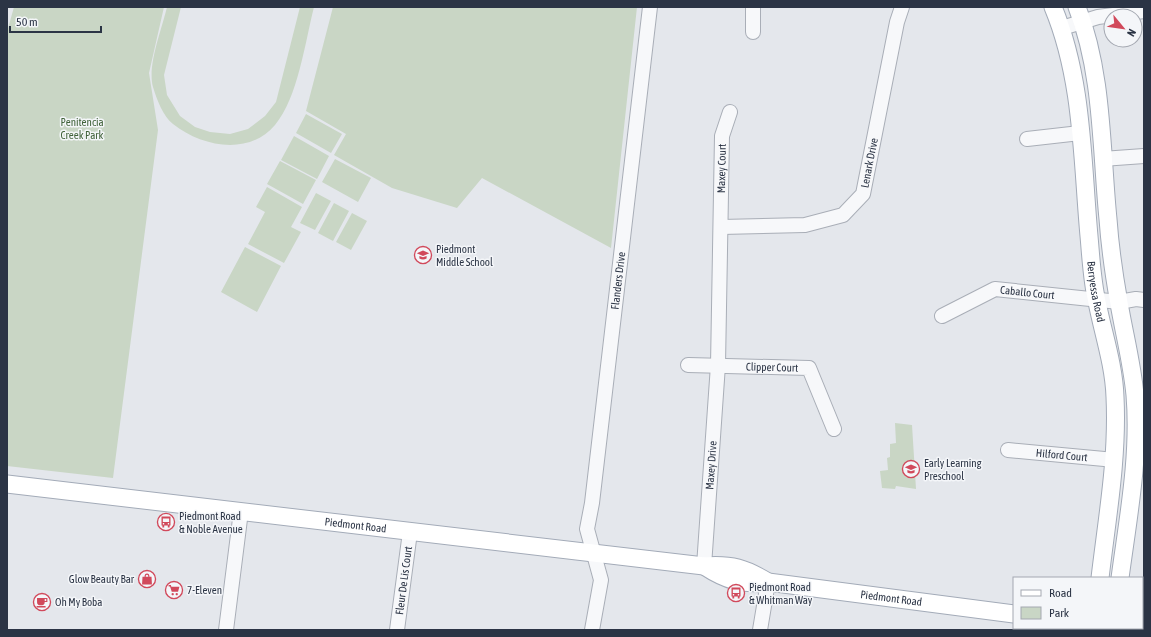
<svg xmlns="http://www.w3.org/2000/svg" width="1151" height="637" viewBox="0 0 1151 637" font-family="'Asap Condensed',sans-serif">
<rect width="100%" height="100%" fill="#e4e7ec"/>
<path fill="#c9d6c5" d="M14 7H164L149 73 158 130 113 478 7 466V32Z
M167 7H181L164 75 167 95 180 116 195 127 210 132 230 134 248 129 265 116 276 102 300 7H314C305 42 298 98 275 125 249 156 202 147 173 124 163 116 157 100 153 87 147 66 162 29 167 7Z
M333 7H637L611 248 482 178 457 208 392 188 334 155 346 134 306 111Z
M306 114 342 134 331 153 296 133Z
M294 136 329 156 317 179 281 160Z
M335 159 371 178 358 202 322 182Z
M280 161 316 180 303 204 267 184Z
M267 187 302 207 291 227 301 232 284 263 248 244 265 212 256 207Z
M316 193 331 201 315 230 300 223Z
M334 203 349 211 333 241 318 233Z
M352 213 367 221 351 250 336 242Z
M245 247 281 266 257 312 221 292Z
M895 423 912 425 916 489 896 486 895 489 882 488 880 471 888 470 887 458 890 457V444L896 443Z"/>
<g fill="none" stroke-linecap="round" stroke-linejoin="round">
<g stroke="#a9aeb7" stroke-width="16">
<g id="minor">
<path d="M1062 28 1098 17 1144 11"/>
<path d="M753 32V7"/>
<path d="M1027 139 1080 133"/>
<path d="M1102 159 1144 156"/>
<path id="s1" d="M721 227 805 225 843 215 863 194 897 22 902 7"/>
<path id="s2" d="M942 316 995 289 1119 302 1136 299 1144 300"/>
<path id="s3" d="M688 365 809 368 834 429"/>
<path id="s4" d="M1008 450 1115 460"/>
<path id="s5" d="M704 566 718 365 722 136 730 112"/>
<path d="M226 630 241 511"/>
<path id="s6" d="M397 630 410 532"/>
<path id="s7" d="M592 630 601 580 587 529 592 503 650 7"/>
<path d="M760 630 768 582"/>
<path d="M1101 630V628"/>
</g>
</g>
<g stroke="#a3abb8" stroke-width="19">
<g id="major">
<path id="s8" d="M1053 7C1083 79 1082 159 1089 236 1091 258 1092 281 1097 302 1103 333 1114 365 1115 397 1118 458 1107 518 1100 578"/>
<path d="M1077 7C1103 73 1101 149 1108 219 1110 247 1114 275 1119 303 1124 333 1132 363 1135 395 1140 456 1128 518 1120 578"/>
<path id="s9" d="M7 484 704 566C732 564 745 568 768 582"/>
<path id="s10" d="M704 566C727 581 742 585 768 582L1014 614"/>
<path d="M1118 628 1137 630"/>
</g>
</g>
<use href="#minor" stroke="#f7f8fa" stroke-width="14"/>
<use href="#major" stroke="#fff" stroke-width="17"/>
</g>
<defs>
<g id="school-ring" transform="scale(0.9)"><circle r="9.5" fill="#f4f6f9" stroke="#d1495b" stroke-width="1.5"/><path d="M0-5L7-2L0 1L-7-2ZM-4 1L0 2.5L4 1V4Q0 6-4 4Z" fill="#d1495b"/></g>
<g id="bus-ring" transform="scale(0.9)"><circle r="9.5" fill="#f4f6f9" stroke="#d1495b" stroke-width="1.5"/><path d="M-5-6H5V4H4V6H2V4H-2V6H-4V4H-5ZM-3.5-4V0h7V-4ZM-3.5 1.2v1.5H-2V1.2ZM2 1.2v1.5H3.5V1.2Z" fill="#d1495b"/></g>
<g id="shop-ring" transform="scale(0.9)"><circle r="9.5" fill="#f4f6f9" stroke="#d1495b" stroke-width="1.5"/><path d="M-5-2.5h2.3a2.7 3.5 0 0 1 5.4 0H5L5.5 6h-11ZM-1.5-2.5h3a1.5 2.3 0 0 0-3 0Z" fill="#d1495b"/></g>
<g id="supermarket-ring" transform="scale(0.9)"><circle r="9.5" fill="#f4f6f9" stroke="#d1495b" stroke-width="1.5"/><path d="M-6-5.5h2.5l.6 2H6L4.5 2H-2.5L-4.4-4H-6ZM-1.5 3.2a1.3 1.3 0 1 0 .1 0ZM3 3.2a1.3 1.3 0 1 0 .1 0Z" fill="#d1495b"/></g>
<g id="cafe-ring" transform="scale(0.9)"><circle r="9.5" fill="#f4f6f9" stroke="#d1495b" stroke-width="1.5"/><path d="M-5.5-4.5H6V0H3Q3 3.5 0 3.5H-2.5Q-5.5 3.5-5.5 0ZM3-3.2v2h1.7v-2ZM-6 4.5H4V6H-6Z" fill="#d1495b"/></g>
</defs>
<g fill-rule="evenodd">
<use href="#school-ring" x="423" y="255"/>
<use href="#school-ring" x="911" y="469"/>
<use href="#bus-ring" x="166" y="522"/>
<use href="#shop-ring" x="147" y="579"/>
<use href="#supermarket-ring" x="174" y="590"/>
<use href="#bus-ring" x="736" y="593"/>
<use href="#cafe-ring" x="42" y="602"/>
</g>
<g text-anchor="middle" stroke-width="3" stroke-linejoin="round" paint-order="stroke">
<g font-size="11" fill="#3f6138" stroke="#f4f6f9">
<text x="82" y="126">Penitencia<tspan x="82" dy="13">Creek Park</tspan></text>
</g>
<g font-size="11" fill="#2b3445" stroke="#f4f6f9">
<text dy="4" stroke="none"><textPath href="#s1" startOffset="184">Lenark Drive</textPath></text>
<text dy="4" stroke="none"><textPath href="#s5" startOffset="398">Maxey Court</textPath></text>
<text dy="4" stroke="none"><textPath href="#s7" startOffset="354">Flanders Drive</textPath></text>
<text dy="4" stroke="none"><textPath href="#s8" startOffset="289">Berryessa Road</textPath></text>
<text dy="4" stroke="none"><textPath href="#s2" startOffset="92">Caballo Court</textPath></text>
<text dy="4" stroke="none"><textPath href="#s3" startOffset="84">Clipper Court</textPath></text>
<text dy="4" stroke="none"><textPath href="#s4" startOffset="54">Hilford Court</textPath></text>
<text dy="4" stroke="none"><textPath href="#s5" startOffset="101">Maxey Drive</textPath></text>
<text dy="4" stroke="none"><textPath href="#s9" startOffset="351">Piedmont Road</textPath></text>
<text dy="4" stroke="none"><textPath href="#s6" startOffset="50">Fleur De Lis Court</textPath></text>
<text dy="4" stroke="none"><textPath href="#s10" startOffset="192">Piedmont Road</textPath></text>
</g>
<g font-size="11" fill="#2b3445" stroke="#f4f6f9" text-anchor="start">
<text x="436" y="253">Piedmont<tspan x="436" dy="13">Middle School</tspan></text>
<text x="924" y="467">Early Learning<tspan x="924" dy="13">Preschool</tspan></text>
<text x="179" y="520">Piedmont Road<tspan x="179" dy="13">&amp; Noble Avenue</tspan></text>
<text x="134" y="583" text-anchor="end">Glow Beauty Bar</text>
<text x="749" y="591">Piedmont Road<tspan x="749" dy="13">&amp; Whitman Way</tspan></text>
<text x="187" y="594">7-Eleven</text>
<text x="55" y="606">Oh My Boba</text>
</g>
</g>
<rect width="1151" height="637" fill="none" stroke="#2b3445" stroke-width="16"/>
<rect x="1013" y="577" width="130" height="52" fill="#f4f6f9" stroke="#a4a8b1"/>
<rect x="1021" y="590" width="20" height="6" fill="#ffffff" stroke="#a4a8b1"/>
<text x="1049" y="597" font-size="12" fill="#2b3445">Road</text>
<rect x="1021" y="607" width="20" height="12" fill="#c9d6c5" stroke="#a4a8b1"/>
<text x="1049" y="617" font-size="12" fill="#2b3445">Park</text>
<g transform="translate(1123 28) rotate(119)"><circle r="19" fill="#f4f6f9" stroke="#a4a8b1"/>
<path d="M0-3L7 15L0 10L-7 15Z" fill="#d1495b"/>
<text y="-6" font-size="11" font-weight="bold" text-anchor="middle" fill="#2b3445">N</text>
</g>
<path d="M10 26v6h91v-6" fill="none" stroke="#2b3445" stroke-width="2"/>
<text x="16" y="26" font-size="12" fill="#2b3445" stroke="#f4f6f9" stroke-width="3" paint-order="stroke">50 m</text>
</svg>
